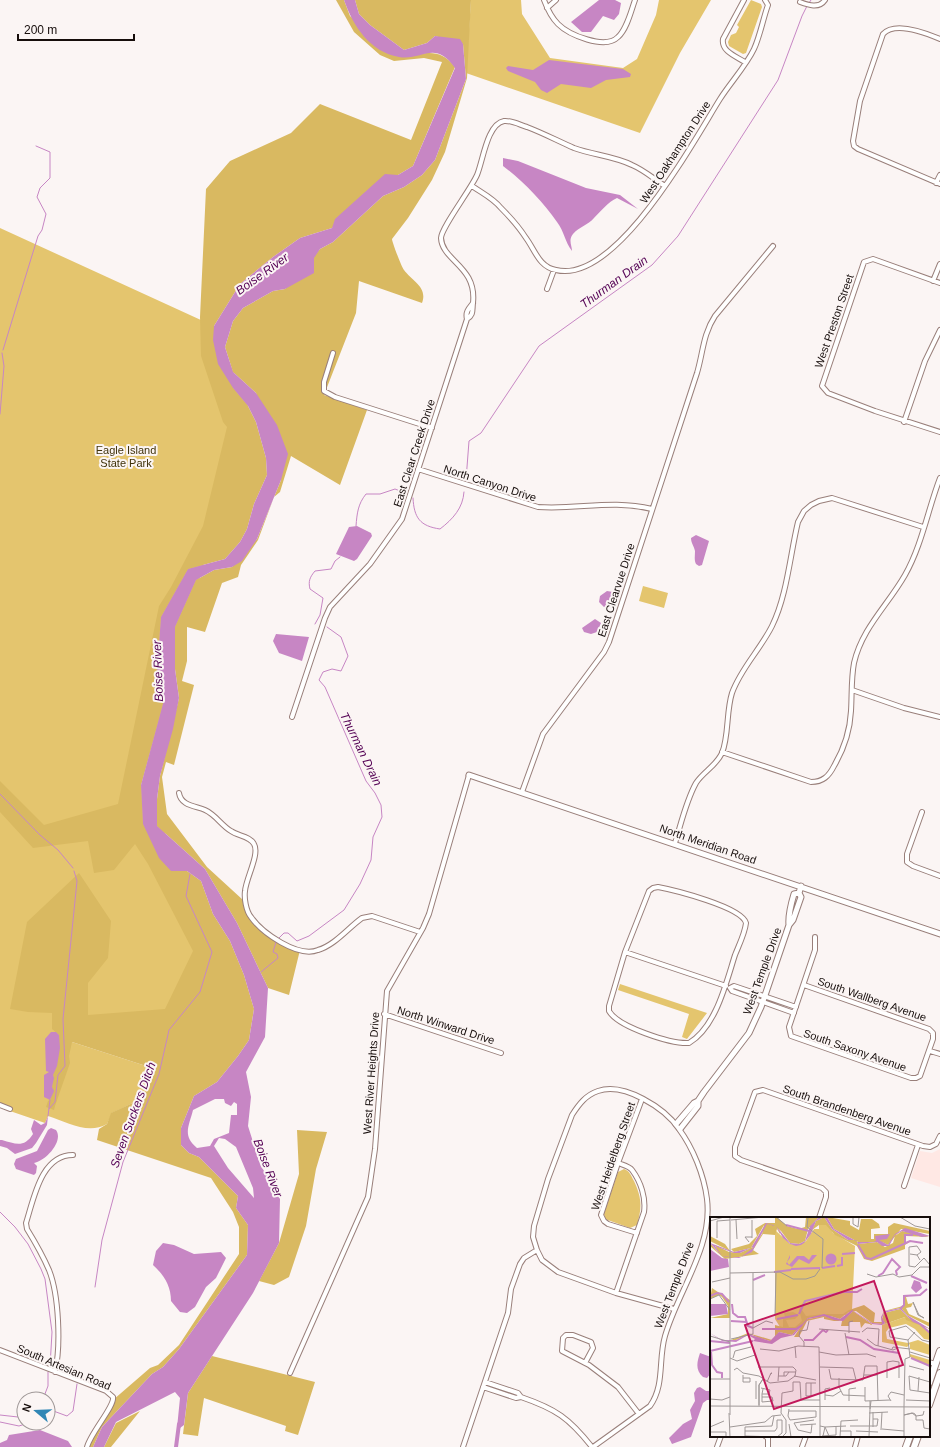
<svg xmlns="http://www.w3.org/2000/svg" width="940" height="1447" viewBox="0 0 940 1447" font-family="Arial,sans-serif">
<rect width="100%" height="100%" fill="#fbf5f4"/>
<path fill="#ffe8e4" d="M940 1149V1187L911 1178 920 1151 932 1153Z"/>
<path fill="#e4c56e" d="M471 0H521L522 14 550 58 623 68 637 59 656 15 659 0H711L680 53 640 133 466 73Z
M751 0 761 4 762 7 746 53 743 54 729 46 728 42 731 35 736 33 739 27 737 25Z
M0 228 214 326 248 406 141 785 254 1009 72 1042 146 1066 149 1082 139 1100 112 1113 107 1124C88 1135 67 1122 48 1116L45 1123 7 1110 0 1104Z
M643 586 668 593 664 608 639 601Z
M620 984 707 1013 687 1039 682 1037 689 1014 618 990Z
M624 1169C630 1171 631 1176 634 1181 642 1198 642 1208 637 1225L630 1228 605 1219 604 1214 618 1172Z"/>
<path fill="#d9b961" d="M336 0H344L350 16 400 57C424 54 439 46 455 67L413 166 398 175 332 228 300 238 273 257 240 284 214 326 233 388 248 406 256 422 266 458 267 475 254 504 247 529 240 542 225 559 188 569 161 617 158 654 159 683 164 700 141 785 143 824 171 871H187L201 881 213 914 230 941 244 975 254 1009 249 1040 238 1056 217 1082 194 1096 181 1128V1145L189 1153 199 1157 238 1196 236 1208 248 1225 247 1255 179 1349 163 1367 152 1374 102 1427 93 1447H87L113 1400 150 1368 158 1365 179 1345 239 1254V1227L233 1212 211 1178 97 1140 99 1129 107 1124 111 1113 139 1100 149 1082 146 1066 72 1042 69 1056 70 1063 55 1106 54 1110 46 1107 48 1101 51 1099 53 1075 59 1035 52 1029V1013L28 1012 10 1009 27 922 79 873 111 921 108 958 88 983V1015L165 1009 193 951 148 864 135 844 114 870 94 873 88 841 33 848 0 812V781L44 825 118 804 159 606 171 587 203 526 227 427 223 422 201 356 200 317 206 189 230 161 291 133 320 104 411 140 442 62 424 58 394 61 380 55 354 32Z
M355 0H471L467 78 445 152 432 180 408 218 392 239C392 242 402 268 404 270 412 281 428 287 422 303L359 281 356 313 324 395 367 410 340 485 291 456 280 492 274 497 258 540 241 565 238 577 222 583 205 632 187 627V661L182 681 194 685 174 765 166 762 162 777 167 814 207 867 243 900 246 911 251 920 276 939 300 950 289 995 268 988 237 923 205 869 157 826V799L160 776 179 698 175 669V627L196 580 214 570 232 567 257 539 281 480 256 393 233 372 225 347 233 321 243 308 273 291 285 289 320 249 333 242 383 196 404 187 422 175 435 160 466 79 463 44 435 36 427 43 404 50 370 25 359 14Z
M297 1130 327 1132 316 1169 306 1226 289 1277 274 1285 259 1281 279 1243 299 1174Z
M212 1356 315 1382 298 1435 285 1431 286 1426 204 1398 198 1436 183 1434 188 1393Z
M140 1411 111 1447H104L116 1423Z"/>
<path fill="#c786c4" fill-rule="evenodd" d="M344 0H355L359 14 370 25 404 50 427 43 435 36 460 39 463 44 466 79 435 160 422 175 404 187 383 196 333 242 320 249 314 258V273L285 289 273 291 243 308 233 321 225 347 233 372 256 393 277 425 288 454 281 480 257 539 242 561 232 567 214 570 196 580 175 627V669L179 698 173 729 160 776 157 799V826L205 869 237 923 268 988 265 1037 246 1072 251 1097 248 1126 260 1164 280 1199 279 1243 253 1293 188 1393 184 1425 180 1428H177L180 1398 175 1392 116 1422 104 1447H93L102 1427 152 1374 163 1367 179 1349 247 1255 248 1225 236 1208 238 1196 199 1157 189 1153 181 1145V1128L194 1096 217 1082 238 1056 249 1040 254 1009 244 975 230 941 213 914 201 881 187 871H171L159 858 143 824 141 785 164 700 157 670 161 617 188 569 225 559 240 542 247 529 254 504 267 475 266 458 256 422 248 406 233 388 218 364 213 340 214 326 240 284 273 257 300 238 332 228 335 219 385 174 398 175 413 166 455 68C435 39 422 61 399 57 370 52 353 26 344 0ZM215 1099H224L225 1103 231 1106 234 1102 237 1104V1115H231L229 1133 214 1139 210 1146 197 1148C182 1136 189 1126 193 1110ZM219 1138 225 1139 236 1147 253 1188 254 1198 228 1168 214 1146Z
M599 0H615L621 3 619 14 614 20 603 16 591 32H582L571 22Z
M549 60 623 69 631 74 630 77 606 80 591 88 561 84 547 93 541 90 535 82 508 71 506 68 508 66 533 70Z
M503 158 518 161 586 188 620 195 638 209 617 198C608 202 601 211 594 218 588 225 579 227 573 234 568 240 572 246 572 251 565 242 564 231 557 222 543 202 522 180 503 166Z
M357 526 371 533 372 536 357 559 354 561 336 554 349 527Z
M696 535 709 541 702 565 699 566 696 564C694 560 695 556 695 551 694 546 691 543 691 538Z
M607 591 613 592 615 596 609 605 604 607 599 602 600 596Z
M595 619 601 623 597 632 591 634 584 632 582 628Z
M276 634 309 637 302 661 279 653 273 641Z
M51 1032H56L59 1035 60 1048 57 1066 53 1075 54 1078 52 1087 54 1091 50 1100 44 1097V1075L49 1072 46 1071 45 1039Z
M48 1116 47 1125 36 1143 32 1148 15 1154 7 1148 0 1146V1140H2C16 1144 24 1148 33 1134L31 1129 34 1120 41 1125 45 1123Z
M51 1128 56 1130C64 1141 46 1161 34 1163L37 1166 36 1173 34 1175 16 1169 14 1164 16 1159 37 1151 48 1130Z
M163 1243 174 1245 194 1254 221 1252 226 1258 216 1278 206 1287 195 1307 187 1313 180 1312 171 1301C171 1286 164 1275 153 1265L156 1251Z
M700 1353 711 1357V1373L707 1378 703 1377C695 1370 697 1362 700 1353Z
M700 1387 706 1391H711V1400H707L703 1403 691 1437 672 1444 669 1438 683 1424 692 1419 690 1410 695 1401 694 1393 697 1388Z
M40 1430 68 1441 72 1447H0V1443L7 1440 9 1435Z"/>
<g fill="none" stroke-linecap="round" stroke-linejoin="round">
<path stroke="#c786c4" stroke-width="1" d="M809 3 811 0
M3 350 38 236 42 230 46 214 37 197 40 188 50 178V152L36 146
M0 414 4 366 2 353
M466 480 469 441 481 433 539 346 652 265 678 236 778 80 802 16 807 6
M413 498C414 518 420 526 440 529 453 519 463 508 464 492
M356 526C357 513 358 504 366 494H380L395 489 405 493
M315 624 320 615 323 598 310 589C308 581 310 577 315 571L331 569 335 561 340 557
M0 794 40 835 58 850 73 868
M278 939 284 933H288L297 941 309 936 344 910 360 884 371 860 373 837 382 817 381 805 375 793 366 781 325 687 319 680 323 672 332 669 341 671 348 656 341 637 327 627
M261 972 278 958 277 954 273 952 276 942
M49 1109 55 1102 58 1075 65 1066 63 1019 77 881 74 871
M48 1116 50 1100
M0 1212 15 1227 28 1244 41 1269 45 1279 52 1332 50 1367
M95 1287 102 1240 123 1162 159 1074 169 1030 200 992 212 952 186 896 190 874
M43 1399 48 1386V1372
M48 1409 67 1416 73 1411 77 1384
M0 1415 18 1417 24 1414
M0 1422 19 1426 28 1423"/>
<path stroke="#c786c4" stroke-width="4" d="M176 1447 179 1424"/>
<g stroke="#997f7a" stroke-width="6">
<path id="minor" d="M544 0C547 8 552 18 558 24 569 35 605 50 618 37 627 29 631 11 635 0
M744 0 723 39C721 51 735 56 745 62
M800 2C808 5 819 9 825 0
M547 8 556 0
M940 39C926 33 895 21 883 34L860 101 853 141 854 146 858 149 940 184
M936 183 940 175
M472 186C482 193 493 198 501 208 510 217 519 227 526 238 535 250 539 267 556 270 616 285 693 142 720 99 730 83 746 66 754 49 760 36 763 19 768 5L765 0
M933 281 940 264
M940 283 873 259 864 262 822 386 828 393 875 411 940 432
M547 289 554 270
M473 303C469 308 465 312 467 319 474 315 472 310 473 303 477 266 442 261 441 238 441 228 471 189 477 175 483 161 487 124 504 121 511 120 520 125 527 127 543 133 558 141 574 148 593 155 614 156 632 165 644 170 654 179 665 186
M333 353 324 382V391L335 397 432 428
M904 422 925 361 940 330
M418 469 538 507C578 510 611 499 652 509
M852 690 904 708 940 717
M292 717 325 618 330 607 370 564 402 519 467 319
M722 752 811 782C823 782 829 776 834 766 844 749 850 731 851 711 852 695 851 679 854 663 862 628 888 605 905 575 922 545 928 509 940 478
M522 792 543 734 604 652 609 642 697 373C703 353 703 334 715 316L773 246
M179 793C181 806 196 806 205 810 216 815 221 825 231 831 238 836 250 836 254 844 260 854 246 878 245 891 244 898 246 911 251 917 262 933 298 958 318 950 335 945 348 928 362 918L372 916 420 932
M922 812 907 854V862L913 866 940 876
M675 843C681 824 686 801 696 783 703 772 716 766 722 753 729 736 726 712 732 693 741 668 760 650 772 626 787 596 790 555 798 522L804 511 811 505 819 501 832 498 923 527
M658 887C674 890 742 907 746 923 745 933 739 945 735 955 726 983 716 1027 689 1043 671 1044 618 1027 609 1011V1006L625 952 649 891 653 888Z
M625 952 726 986
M804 985 929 1029 933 1033V1039L920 1076 916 1078H911L791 1036 789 1027 815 950V937
M794 1013 732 991 730 988 734 986 796 1007
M384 1014 501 1053
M930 1051 940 1054
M0 1105 10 1109
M904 1186 918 1145
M819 1218 826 1197V1192L822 1188 741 1160 735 1156V1147L755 1092 763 1090 923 1146 930 1147 936 1144 940 1136
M637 1233 608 1224 604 1221 601 1215 618 1163 642 1099
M537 1250 542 1260 558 1272 616 1293 674 1309
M616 1293 644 1212C646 1198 641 1182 632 1170 629 1166 623 1165 618 1163
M0 1350 106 1391 113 1397C115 1406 91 1432 87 1447
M929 1362 935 1364
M585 1363 593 1348 591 1342 573 1335H566L563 1338 562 1351 589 1365 618 1387 639 1414
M55 1372C61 1346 59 1295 49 1270 43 1256 35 1242 27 1229L26 1223C34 1198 41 1155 73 1155
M290 1373 368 1197 375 1149 387 991 423 928 429 914 469 775
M483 1387 516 1398 521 1397 518 1393 485 1382
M521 1397C556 1409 569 1418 592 1447
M765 1436 768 1438V1447
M463 1447 508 1313 511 1289 520 1264 524 1258 537 1250 533 1237 534 1226 548 1179 572 1115C579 1104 586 1095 598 1091 624 1082 665 1108 679 1129 693 1148 704 1175 707 1199 713 1247 678 1291 665 1336 658 1360 665 1385 650 1406L593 1447
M717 1447 721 1436
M802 1447 806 1436
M855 1447 858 1436"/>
</g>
<g stroke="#997f7a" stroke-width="7">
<path id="tertiary" d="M469 775 940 934
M799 893 801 897 793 920 789 925C788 915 791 904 794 894L799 893 801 886
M676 1124 694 1103 698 1101
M680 1129 698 1106V1101L704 1092 749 1033 761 1007 789 925"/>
</g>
<g stroke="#997f7a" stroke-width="8">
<path id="primary" d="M929 1383 940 1351
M929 1405 940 1373
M906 1447 910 1436
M914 1447 918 1436"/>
</g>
<use href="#minor" stroke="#fff" stroke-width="4"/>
<use href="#tertiary" stroke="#fff" stroke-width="5"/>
<use href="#primary" stroke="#fff" stroke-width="6"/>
</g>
<g text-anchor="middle" stroke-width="4" stroke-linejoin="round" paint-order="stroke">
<g font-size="11" fill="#160d0b" stroke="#fbf5f4">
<text transform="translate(675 152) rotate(-57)" y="4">West Oakhampton Drive</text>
<text transform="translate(834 321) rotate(-71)" y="4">West Preston Street</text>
<text transform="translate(414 453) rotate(-72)" y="4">East Clear Creek Drive</text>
<text transform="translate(490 483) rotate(18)" y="4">North Canyon Drive</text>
<text transform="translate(616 590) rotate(-72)" y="4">East Clearvue Drive</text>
<text transform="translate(708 844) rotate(19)" y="4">North Meridian Road</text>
<text transform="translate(762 971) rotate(-70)" y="4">West Temple Drive</text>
<text transform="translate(872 999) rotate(19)" y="4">South Wallberg Avenue</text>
<text transform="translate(446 1025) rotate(18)" y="4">North Winward Drive</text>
<text transform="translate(855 1050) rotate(19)" y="4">South Saxony Avenue</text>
<text transform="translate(371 1073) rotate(-86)" y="4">West River Heights Drive</text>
<text transform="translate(847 1110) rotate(19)" y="4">South Brandenberg Avenue</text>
<text transform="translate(613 1156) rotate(-71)" y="4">West Heidelberg Street</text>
<text transform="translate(674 1285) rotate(-69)" y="4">West Temple Drive</text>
<text transform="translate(64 1367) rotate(23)" y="4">South Artesian Road</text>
</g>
<g font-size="11" fill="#40330b" stroke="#fbf5f4">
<text x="126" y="454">Eagle Island<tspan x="126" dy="13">State Park</tspan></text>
</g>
<g font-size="12" font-style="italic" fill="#540054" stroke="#fbf5f4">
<text transform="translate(262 274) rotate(-36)" y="4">Boise River</text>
<text transform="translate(614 282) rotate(-36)" y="4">Thurman Drain</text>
<text transform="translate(158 671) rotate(-92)" y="4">Boise River</text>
<text transform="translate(361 749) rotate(64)" y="4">Thurman Drain</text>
<text transform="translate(133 1115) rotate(-70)" y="4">Seven Suckers Ditch</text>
<text transform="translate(268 1168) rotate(69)" y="4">Boise River</text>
</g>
</g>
<g transform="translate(710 1217)">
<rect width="220" height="220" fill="#fbf5f4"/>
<path d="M109 3H115L123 16 145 29 142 93 136 98 98 101 89 111 70 110 65 102V13L80 27 89 28 96 24 104 12H109ZM195 100 211 108 220 117V123L214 122 205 112 196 107 179 111 176 115 177 122 198 126 208 123 220 128V138L200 132V137L220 143V150L200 140V127L197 130 172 125V108Z" fill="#e4c56e"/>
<path d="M96 0H109L98 12 95 24 89 27 80 26 71 14 67 11 70 15V17L67 12 65 18 53 17 43 33 49 37 15 42 0 29V26L8 35 5 28 19 35 30 36 43 30 52 17 54 8 41 31 24 35 21 32 39 27 47 19 45 12 55 6H65V1H68L77 9 88 12 95 10ZM114 0 122 12 138 23H146L148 27 167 25 175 30 183 26 185 19 192 14 220 20 196 19V25L201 24 195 28V32L162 44 154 42 147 29 125 18 116 8H109L102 13 106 4ZM117 0 140 4V8L149 13 151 2H162L169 7 170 11 161 12V22H164V17H178V10L184 6 220 14V17L191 12 178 28 172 25H148L124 12ZM0 19 15 27 20 34 0 24ZM2 71 20 83V101H0L18 97V89L12 80 9 78 0 82ZM194 79H199L196 80 198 87 203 86 201 90 196 91 199 97 220 106V110L197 98 191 91 175 94 171 100 173 105 172 107 162 106 146 94 138 95 130 102 114 97 98 101 82 118 69 115 65 122 60 124 49 121 40 117 26 123H21L38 116 62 123 65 119V108L73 110V102L67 103V102L75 100 74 96 83 95 89 98 85 102 76 103 79 110H85L92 104 89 93 94 84H96L92 93 96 99 115 97H133L139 93 154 88 165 96 164 105H172L171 100 174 94 193 89ZM190 92 199 101 220 112 196 103 195 100 172 108H164L155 106 151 111 150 105H139V109H131L132 104H124L114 102V100L97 104 89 120H84L95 103 98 102 114 99 132 104 143 94 163 108H172L175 106 172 102 174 96Z" fill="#d9b961"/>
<path d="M109 0H114L106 4 101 17 94 26 91 28 86 29 80 27 73 21 66 9 57 7 42 35 29 41 12 39 0 26 24 35 41 31 56 6 66 9 80 26 89 27 95 24 100 9ZM5 29 24 36H30L43 30V31L31 40H16L12 39ZM114 0H117L124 12 148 25H163L166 24 165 19 180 17 177 22 169 23 178 28 185 17 195 11 220 19 212 20 192 14 185 18 179 29H172L167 25 148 27 146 23H138L122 12ZM0 32 12 41 18 42 19 50 0 54ZM115.5 42a5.5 5.5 0 1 1 11 0a5.5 5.5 0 1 1-11 0ZM80 38V41L77 45 79 48 87 39H94L99 43 102 38H107L99 47 89 42 82 50 76 47ZM204 63 210 65 212 71 206 76 201 71ZM0 87H16L18 97 0 99ZM191 91 197 98 220 112 203 105 190 92 174 96 172 101 175 106 172 108 162 107 143 94 133 104 124 103 114 99 98 102 84 118 71 121 62 127 43 124 45 122 38 118 26 125 12 124 0 116 12 123H26L38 117 60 124 69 115 82 118 98 101 114 97 130 102 142 93 162 106 172 107 171 100 175 94Z" fill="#c786c4" fill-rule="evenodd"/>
<path fill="none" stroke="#c786c4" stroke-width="2" d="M76 8 99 14M195 26V18H203M148 28 156 41 161 42 200 24 213 26M132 37 145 36M127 49 132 48V40M112 51 125 49M81 52 110 51M64 55 81 53M168 59 173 56 182 42 190 50 186 54 187 58M201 59 217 66M43 63 55 58M133 75H147L152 72M0 79 7 76 12 77 19 85M22 87 23 96 28 100H35L38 109 43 111M190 92 194 88V79L210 78 217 72M89 97 95 84 133 75M67 102 88 98M21 104 37 105M210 107 220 116M52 112H86L92 108M136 120 150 123 164 132 189 136M94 123H103L113 113 116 115 118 113M0 124 20 126M0 134 43 124M1 134 2 148 7 155 12 156V161M201 141 220 149"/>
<path fill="none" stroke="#9f9897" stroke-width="1" d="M66 0 77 9M98 0 97 10 113 22 112 51M143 0V7L148 10 149 0M190 0 205 9 220 12M21 3 54 0M26 3 27 22M0 4 14 0M7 21V4L20 3M42 21V3M39 25 35 20H42M200 37 207 38 210 43M207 38 211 35 207 29 199 30V49L205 50 214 41 220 48M20 56 70 55 83 62H96L105 59 110 52M157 57 166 60 183 57 189 60 202 58 210 50H220M2 65 20 61M0 82 9 78 20 93M203 85 209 98 214 101 208 98ZM65 99 66 56M43 111 56 104 63 106M109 112 150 115M152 115 157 111 169 112 168 129M135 116 139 138M139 116V105L143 104M0 119 20 125M21 122 43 117V56M157 122 165 128 183 133 188 131M198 123 180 120 179 114 196 109 212 123 220 125M85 129 86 141M94 130V125L89 119 90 114 97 113 99 104M50 132 69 134 88 129 109 130 110 189M182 132 183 130 200 132M109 135 126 138 157 137 166 140M200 135 220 141M20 141 27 144 45 138M23 141 25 134 41 130M195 142 200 140 198 123 205 115M199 149 214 153M48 150H83L86 153 85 159M110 150 143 151 146 163M119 152 121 162 153 163 155 149H167L168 183M24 153 27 151 33 156 49 159 60 166 78 164 85 159M33 158V165H40V161H33M154 158H168M68 159H76L79 155M74 159V155H86M84 159 106 163M199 159 220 165M199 159 200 173M129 161V170L133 178 155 179M177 161V145L183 144 189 145V161M0 162H20M68 164 69 150M57 165 61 156H62L60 158M101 166V179H96V166H106M155 170V184L180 183M51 171 60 173 59 177H52M200 173 220 176M208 174 209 160M115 178 123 179 131 174M52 180H62L63 184 52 185V177L53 172M0 182 12 183 20 180M46 182V164M115 183V172L120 171M196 183 220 184M139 184V172L146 171M160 184V192L161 184M181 184 178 179 181 175 194 178M49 188V168L53 162 49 168V189M0 189 220 190M194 189 195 142M79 192 78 199 80 203 106 200V194H79M214 194 213 198 206 199V203H213L214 211 220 212M19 196 20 220M159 196 178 195M20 198V0M194 198 203 196 205 197 206 199 202 196 194 198M79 207 81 220M102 207 101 216 88 213 84 206 104 203M90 208 106 207M110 209 115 210 119 219M140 209H167L168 202H163M0 210 14 204M20 210 55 205 62 199 71 198M163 210V195M67 211V203H72V216M172 212 194 214M171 213 172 195M35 214H65L67 211M130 214H141V220M146 214 168 215M0 215H16V220M35 219 67 220 72 216M112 219 126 218V209M113 219 115 210 136 209M35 220V210L62 209 64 199M72 220 76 216V203L71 196 72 176 83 174V165H90L91 183H110M110 220V189M130 220 131 204 148 203M159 220 160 192M194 220V189"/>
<path fill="#c2185b" fill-opacity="0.15" stroke="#c2185b" stroke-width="2" d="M164 64 193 148 64 192 35 108Z"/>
<rect width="220" height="220" fill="none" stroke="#160d0b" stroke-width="2"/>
</g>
<g transform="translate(36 1411) rotate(289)"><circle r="19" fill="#fbf5f4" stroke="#9f9897"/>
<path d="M0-3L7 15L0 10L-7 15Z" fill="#3086b5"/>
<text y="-6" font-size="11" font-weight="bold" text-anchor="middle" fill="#160d0b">N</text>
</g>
<path d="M18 34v6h116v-6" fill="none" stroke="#160d0b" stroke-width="2"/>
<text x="24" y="34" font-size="12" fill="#160d0b" stroke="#fbf5f4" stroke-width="3" paint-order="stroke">200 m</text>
</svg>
